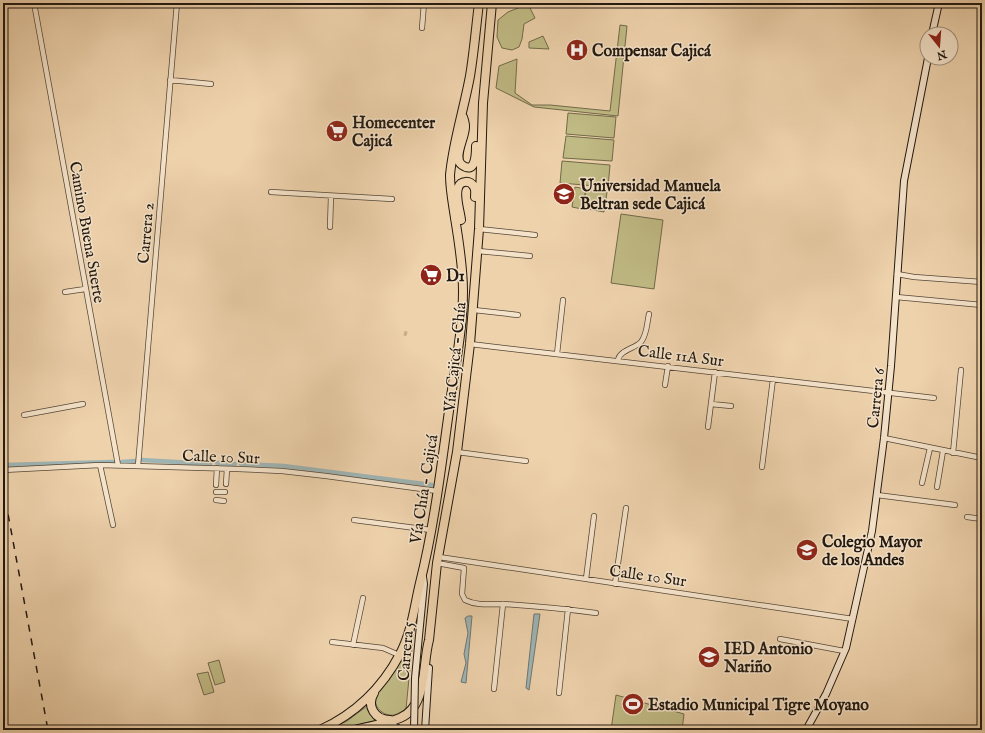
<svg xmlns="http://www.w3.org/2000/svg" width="985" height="733" viewBox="0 0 985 733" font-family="'IM FELL English',serif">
<rect width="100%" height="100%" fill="#eed2ac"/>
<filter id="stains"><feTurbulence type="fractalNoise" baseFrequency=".005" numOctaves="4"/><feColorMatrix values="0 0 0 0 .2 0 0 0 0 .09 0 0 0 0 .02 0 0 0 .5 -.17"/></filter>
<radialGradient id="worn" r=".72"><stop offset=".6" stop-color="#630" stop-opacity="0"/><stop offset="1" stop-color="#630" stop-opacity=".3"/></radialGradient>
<path fill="#c0ba84" stroke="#716a4a" d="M523 6H529L535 18 524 24 522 39 519 47 512 50 502 48 497 37 498 20 508 12Z
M620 25 627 26 618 116 534 107 496 88 499 66 517 59 515 93 532 105H550L610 111Z
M543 36 549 49 529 48V42Z
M568 113 616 117 614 138 566 134Z
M566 136 614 140 612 161 563 158Z
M562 161 610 165 608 187 560 183Z
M575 187 586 189 582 209 572 207Z
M586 189 607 192 604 212 583 208Z
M621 214 663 220 654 289 611 283Z
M414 627 406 709C403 711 398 714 394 715 384 717 371 706 377 695 378 692 381 689 383 687Z
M219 660 225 682 215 685 208 663Z
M208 672 214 692 204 695 197 674Z
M616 695 684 714 682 730H611Z
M367 706 376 720 339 730H328L347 721Z"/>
<path fill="#9fb5b5" stroke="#6d7773" d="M534 614H540L529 690 526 688Z
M468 616H472L466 683 461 682 466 663 464 654 468 633 465 618Z"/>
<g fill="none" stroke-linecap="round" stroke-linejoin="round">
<path stroke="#9fb5b5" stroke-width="4.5" d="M142 460 210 464
M122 462 135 461
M217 463 235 464
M241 464 284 466 432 485
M4 465 113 462"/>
<path stroke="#c5ad8d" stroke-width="4.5" stroke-dasharray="4.5 2" stroke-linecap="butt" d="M404 333 407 334"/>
<g stroke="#554737" stroke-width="6">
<path id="street" d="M34 3 118 465
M422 28 424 3
M170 80 211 84
M271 192 392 199
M330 227 331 196
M479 229 535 235
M478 251 530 256
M897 274 914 277 982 282
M65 292 85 289
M896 297 982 305
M474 310 518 315
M470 344 934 398
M557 354 563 300
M618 360C620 350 634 349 641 342 647 335 647 323 649 314
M665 385 668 366
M711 404 731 406
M24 415 83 404
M708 427 715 372
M884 438 982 458
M457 452 526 461
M953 453 961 370
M100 465 113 525
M138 466 177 3
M762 467 773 379
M3 470 100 465 238 469 282 471 326 476 437 491
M922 483 930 448
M226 484 227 469
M216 485 217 468
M937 487 943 451
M216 492H225
M877 495 955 505
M216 500 224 501
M967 517 982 519
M354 520 431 530
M439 557 853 619
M437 563 464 568 462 594 465 600C477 606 490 604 504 604 535 606 566 609 596 613
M586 579 594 516
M615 584 626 508
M780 639 844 651
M332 642 383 648 399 655
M353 645 363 598
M494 689 503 604
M559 693 568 609"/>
</g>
<g stroke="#221910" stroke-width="8">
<path id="secondary" d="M932 34 939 3
M418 646 424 584 423 577
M425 730 429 668
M806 730 826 694 846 648 872 531 884 438 891 366 904 181 928 58"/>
</g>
<g stroke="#221910" stroke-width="10">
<path id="highway" d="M463 117C464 120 465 123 465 126 466 136 452 158 462 165 476 175 476 153 476 146
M461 220C460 211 455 197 458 188 460 180 471 180 474 187 476 190 475 194 475 197
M374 693C366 706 375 720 390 720
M381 728C388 726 393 726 399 730
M320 730C355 714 382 688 400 654 412 631 414 608 420 583 434 527 441 468 449 411 454 371 463 331 463 291 463 266 459 242 455 218 453 204 450 190 450 175 453 142 464 109 470 76 474 52 476 27 479 3
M355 730C370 726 386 724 400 718 428 706 422 665 429 640L437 563 457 452 470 344 479 229 483 103 492 3"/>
</g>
<use href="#street" stroke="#f4e2c9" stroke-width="4.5"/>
<use href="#secondary" stroke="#f4e2c9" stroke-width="6"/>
<use href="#highway" stroke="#eed2ac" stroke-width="8"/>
<path stroke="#221910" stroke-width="1.5" stroke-dasharray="7 7" stroke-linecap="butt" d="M3 487 48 730"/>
<g stroke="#221910" stroke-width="8" stroke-linecap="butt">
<path id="secondary-bridge" d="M414 730 415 678 418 646"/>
</g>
<use href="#secondary-bridge" stroke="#f4e2c9" stroke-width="6"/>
</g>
<defs>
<g id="hospital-disc" transform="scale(1.15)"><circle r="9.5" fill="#8f2418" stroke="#f4e2c9"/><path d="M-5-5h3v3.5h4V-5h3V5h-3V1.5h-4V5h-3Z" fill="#fff"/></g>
<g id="supermarket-disc" transform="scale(1.15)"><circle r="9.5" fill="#8f2418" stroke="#f4e2c9"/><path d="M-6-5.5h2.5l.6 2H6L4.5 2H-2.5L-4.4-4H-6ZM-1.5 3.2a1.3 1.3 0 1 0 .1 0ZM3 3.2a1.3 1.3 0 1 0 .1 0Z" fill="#fff"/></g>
<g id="university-disc" transform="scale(1.15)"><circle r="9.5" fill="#8f2418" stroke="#f4e2c9"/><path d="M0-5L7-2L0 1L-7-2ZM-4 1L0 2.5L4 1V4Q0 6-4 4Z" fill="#fff"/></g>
<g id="school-disc" transform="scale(1.15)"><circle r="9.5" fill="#8f2418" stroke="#f4e2c9"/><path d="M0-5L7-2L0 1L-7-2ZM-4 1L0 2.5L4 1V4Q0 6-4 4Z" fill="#fff"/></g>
<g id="stadium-disc" transform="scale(1.15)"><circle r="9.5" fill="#8f2418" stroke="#f4e2c9"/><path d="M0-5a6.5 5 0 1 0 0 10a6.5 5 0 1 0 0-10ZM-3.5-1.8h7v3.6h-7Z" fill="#fff"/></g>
</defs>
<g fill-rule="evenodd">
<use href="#hospital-disc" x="577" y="50"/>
<use href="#supermarket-disc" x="337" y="131"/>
<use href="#university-disc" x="564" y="194"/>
<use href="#supermarket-disc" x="431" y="275"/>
<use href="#school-disc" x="807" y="550"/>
<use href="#school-disc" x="709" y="657"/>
<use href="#stadium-disc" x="633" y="704"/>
</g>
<g text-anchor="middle" stroke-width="3" stroke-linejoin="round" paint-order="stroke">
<g font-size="16" font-weight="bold" fill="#221910" stroke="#f4e2c9" text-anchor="start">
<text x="592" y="56">Compensar Cajicá</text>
<text x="352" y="128">Homecenter<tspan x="352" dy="18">Cajicá</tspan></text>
<text x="580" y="191">Universidad Manuela<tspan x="580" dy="18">Beltran sede Cajicá</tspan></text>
<text x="446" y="281">D1</text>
<text x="822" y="547">Colegio Mayor<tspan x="822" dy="18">de los Andes</tspan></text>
<text x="724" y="654">IED Antonio<tspan x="724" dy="18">Nariño</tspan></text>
<text x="648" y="710">Estadio Municipal Tigre Moyano</text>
</g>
<g font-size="16" fill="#221910" stroke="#f4e2c9">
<text transform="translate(88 232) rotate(80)" y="6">Camino Buena Suerte</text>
<text transform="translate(145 233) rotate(-85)" y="6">Carrera 2</text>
<text transform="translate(681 355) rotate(7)" y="6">Calle 11A Sur</text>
<text transform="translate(454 357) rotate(-84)" y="6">Vía Cajicá - Chía</text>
<text transform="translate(875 398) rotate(-84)" y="6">Carrera 6</text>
<text transform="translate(221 456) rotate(2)" y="6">Calle 10 Sur</text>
<text transform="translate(423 489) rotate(-81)" y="6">Vía Chía - Cajicá</text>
<text transform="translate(648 575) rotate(8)" y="6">Calle 10 Sur</text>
<text transform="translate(405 651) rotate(-85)" y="6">Carrera 5</text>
</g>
</g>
<rect width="985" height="733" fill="none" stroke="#eed2ac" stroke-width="16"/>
<rect x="4" y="4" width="977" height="725" fill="none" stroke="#221910" stroke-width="2"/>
<rect x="8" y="8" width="969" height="717" fill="none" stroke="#221910"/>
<g transform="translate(939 46) rotate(163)"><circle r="19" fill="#f4e2c9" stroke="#a0927f"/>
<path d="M0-3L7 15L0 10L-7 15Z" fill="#8f2418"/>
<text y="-6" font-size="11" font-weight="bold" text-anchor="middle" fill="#221910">N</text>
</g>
<rect width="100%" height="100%" filter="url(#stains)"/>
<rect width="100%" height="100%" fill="url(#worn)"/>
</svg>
